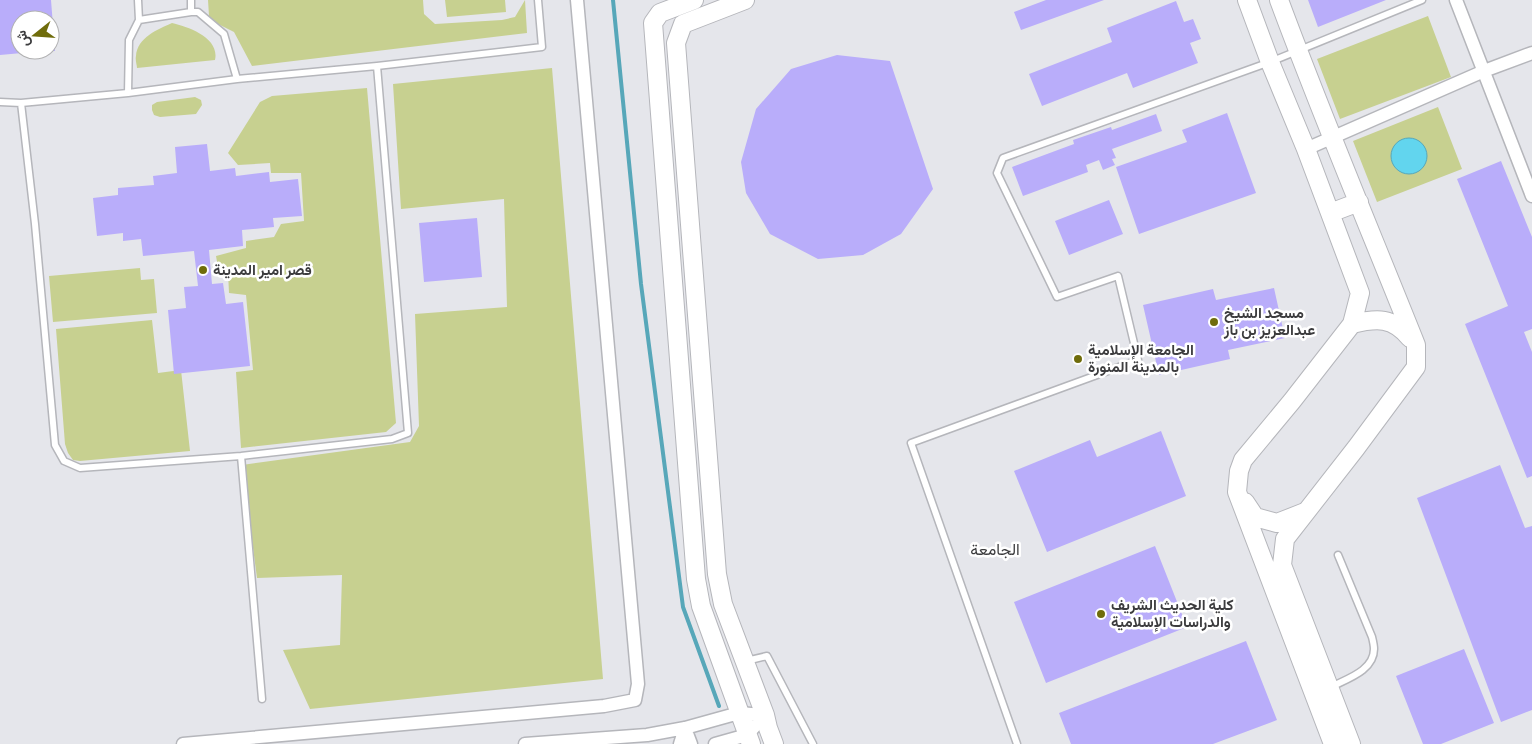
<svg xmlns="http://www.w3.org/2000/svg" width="1532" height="744" viewBox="0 0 1532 744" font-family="Literata,Vazirmatn,serif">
<rect width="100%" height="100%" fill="#e5e6eb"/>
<path fill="#c7d090" d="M208 0H423L424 14 435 24 502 20 515 17 525 0 527 33 252 66 234 32 218 24 209 16Z
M445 0H505L506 12 447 17Z
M1428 16 1451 77 1340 119 1317 59Z
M172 23C189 27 220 38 215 60L137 68C137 65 135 60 136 56 137 38 158 29 172 23Z
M552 68 603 679 310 709 283 650 340 645 342 575 257 578 242 465 410 442 419 426 415 314 507 307 504 199 401 209 393 84Z
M367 88 396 423 386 432 241 448 236 372 253 370 246 295 229 293 228 272 219 273 216 256 246 248V241L274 237 281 224 304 221 301 173H271L270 163 238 165 228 153 260 102 272 96Z
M195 97 201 100 202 105 196 114 160 117 154 115 152 110V105L157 102Z
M1438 107 1462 169 1377 202 1353 141Z
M140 268 141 280 154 279 157 313 53 322 49 276Z
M152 320 158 373 181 370 190 451 80 461 73 460 68 453 65 444 56 329Z"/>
<path fill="#62d5ee" stroke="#57a7b9" d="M1391 156a18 18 0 1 1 36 0a18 18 0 1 1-36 0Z"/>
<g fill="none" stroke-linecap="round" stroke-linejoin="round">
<path stroke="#57a7b9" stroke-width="4" d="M613 0 641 284 683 607 719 706"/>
</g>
<path fill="#b9adfa" d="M0 0H51L55 51H50V20H20V50H44V51L0 55Z
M1046 0H1104L1021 30 1014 12Z
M1308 0H1386L1318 27Z
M1176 1 1184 22 1193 19 1201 39 1190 43 1198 63 1133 88 1127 73 1042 106 1029 74 1112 42 1107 28Z
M837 55 890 61 933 189 901 234 863 255 818 259 770 234 746 193 741 162 756 109 791 69Z
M1227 113 1256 193 1139 234 1116 167 1187 142 1182 130Z
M1156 114 1162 131 1112 149 1116 158 1112 159 1115 165 1103 170 1099 160 1086 165 1088 172 1023 196 1012 167 1074 144 1073 140 1111 127 1112 130Z
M207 144 210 171 235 168 236 176 269 172 270 182 298 179 302 216 273 218 274 227 242 230 243 246 209 250 212 284 223 283 226 304 243 302 250 366 174 374 168 310 186 308 184 287 198 286 194 251 143 256 141 239 123 241V233L97 236 93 198 118 195V188L154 185 153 176 177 173 175 147Z
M1501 161 1532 237V329L1524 332 1532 352V476L1527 478 1465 324 1508 306 1457 179Z
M1109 200 1123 234 1069 255 1055 221Z
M477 218 482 277 424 282 419 223Z
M1274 288 1285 338 1228 350 1230 359 1159 375 1143 305 1213 289 1216 300Z
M1161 431 1186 496 1047 552 1014 471 1090 440 1097 457Z
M1500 465 1525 528 1532 526V710L1501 722 1417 498Z
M1155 546 1187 627 1046 683 1014 602Z
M1246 641 1277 720 1213 744H1071L1059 713Z
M1464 649 1494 723 1441 744H1423L1396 676Z"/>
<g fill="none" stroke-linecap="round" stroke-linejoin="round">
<g stroke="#b5b6bb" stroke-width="9">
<path id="lane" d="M138 0 139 20
M191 0V12
M128 93 129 40 139 20 191 12H198L224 34 237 79
M0 102 21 103 128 93 237 79 377 66 542 47 538 0
M21 103 35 224 55 445 64 461 80 468 241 456 392 439 408 433 377 66
M241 456 262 699
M746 661 767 656 813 744
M1331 687C1346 679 1374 671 1374 649 1374 645 1373 641 1372 637L1338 555
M1017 744 911 443 1138 360 1118 276 1057 297 997 173 1003 158 1270 62 1422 0"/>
</g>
<g stroke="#b5b6bb" stroke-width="15">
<path id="street" d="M1456 0 1532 196
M1306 149 1484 71 1532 53
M183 744 604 706 635 700 638 684 577 0
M525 744 647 735 685 728 739 713 765 715 747 735 715 744
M680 744 685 728 691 744"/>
</g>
<g stroke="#b5b6bb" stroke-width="20">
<path id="secondary" d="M694 0 660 13 653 23 696 579 701 606 751 744
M745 0 683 24 676 43 717 574 723 604 765 715 768 728 774 744
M1247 0 1270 62 1306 149 1360 293 1352 324 1292 401 1243 460 1239 471 1237 492 1333 744
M1279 0C1322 116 1370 230 1416 345V367L1356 448 1285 539 1282 565 1351 744
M1330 213 1359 202
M1352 324C1377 318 1393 317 1410 338
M1245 502 1255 517 1277 523 1305 512"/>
</g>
<use href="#lane" stroke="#fff" stroke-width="6"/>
<use href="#street" stroke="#fff" stroke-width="12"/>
<use href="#secondary" stroke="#fff" stroke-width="18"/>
</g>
<g fill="#6f6c0b" stroke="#fff" stroke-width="2">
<circle cx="203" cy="270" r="5"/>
<circle cx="1214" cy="322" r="5"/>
<circle cx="1078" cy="359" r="5"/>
<circle cx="1101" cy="614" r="5"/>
</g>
<g text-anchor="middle" stroke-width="5" stroke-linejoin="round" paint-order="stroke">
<g font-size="15" font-weight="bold" fill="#3c3c3e" stroke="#fff" text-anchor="start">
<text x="213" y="275">قصر امير المدينة</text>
<text x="1224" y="318">مسجد الشيخ<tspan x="1224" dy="17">عبدالعزيز بن باز</tspan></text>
<text x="1088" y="355">الجامعة الإسلامية<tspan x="1088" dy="17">بالمدينة المنورة</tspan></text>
<text x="1111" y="610">كلية الحديث الشريف<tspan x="1111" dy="17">والدراسات الإسلامية</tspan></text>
</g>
<g font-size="16" fill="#3c3c3e" stroke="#fff">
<text x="995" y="555">الجامعة</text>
</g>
</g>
<g transform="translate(35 35) rotate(253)"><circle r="24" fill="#ffffff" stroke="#b1b1b2"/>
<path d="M0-4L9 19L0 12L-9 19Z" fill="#6f6c0b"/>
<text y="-8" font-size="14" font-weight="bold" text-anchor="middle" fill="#3c3c3e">ش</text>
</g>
</svg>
